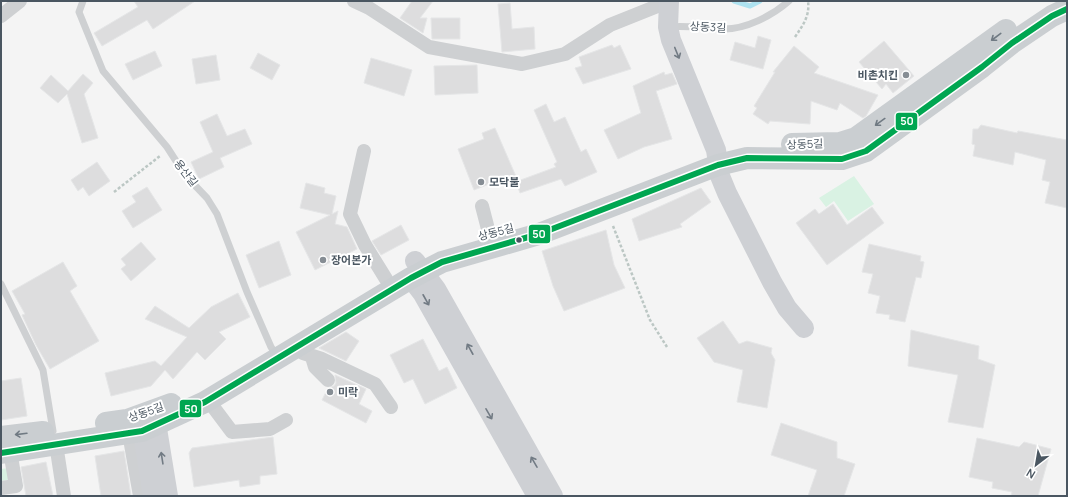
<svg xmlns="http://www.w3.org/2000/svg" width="1068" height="497" viewBox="0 0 1068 497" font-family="Manrope,'Noto Sans KR',sans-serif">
<rect width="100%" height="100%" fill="#f4f4f4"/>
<path fill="#d9f2e3" d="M854 176 874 204 848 221 834 201 826 207 819 198Z
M9 468 11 479 1 481V469Z"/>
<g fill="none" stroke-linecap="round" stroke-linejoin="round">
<path stroke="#aee2f0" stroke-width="5" d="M734 1 750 6 760 1"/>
</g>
<path fill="#ddddde" stroke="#e5e6e7" d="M134 1H195L153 29 147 20 102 46 94 33 138 7Z
M412 1H433L420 18H427L423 33 400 18Z
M510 3 512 29 534 27 535 49 502 52 498 4Z
M431 18H460V39H432Z
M758 36 771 40 763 69 730 60 735 42 755 48Z
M884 41 914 76 893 93 886 84 882 89 859 62Z
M612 45 614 48 620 45 631 69 583 84 575 68 582 66 579 57Z
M794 46 819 67 814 73 878 95 866 116 863 118 840 103 837 110 811 101 810 124 770 121 768 124 753 114 757 108 754 106 775 72H773Z
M155 51 162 66 133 80 125 64Z
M258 53 280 65 272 80 250 68Z
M216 55 220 80 196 84 192 59Z
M371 58 412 70 404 96 364 83Z
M477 65 478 93 435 95 434 66Z
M664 72 665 75 672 73 677 84 656 91 672 139 644 147 618 159 604 130 641 113 633 86Z
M83 74 93 83 84 94 98 138 82 143 67 94 58 103 40 88 51 75 68 91Z
M546 104 554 122 565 117 581 152 586 149 597 172 565 186 561 179 520 193 516 182 505 186 502 179 474 190 458 149 484 139 482 133 495 128 518 181 556 167 554 164 557 162 534 110Z
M217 114 227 136 245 129 252 144 220 158 224 167 199 179 191 162 213 152 200 122Z
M981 125 1017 133 1018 131 1067 140V208L1045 203 1050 182 1042 180 1046 160 1015 152 1013 165 973 156 975 145 972 144 973 129H978Z
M97 162 110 181 89 196 83 187 78 191 71 180Z
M306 183 325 188 324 193 336 196 332 214 338 211 335 224 347 227 357 249 315 270 296 232 330 215 300 208Z
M147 187 162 210 133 228 122 211 136 202 132 196Z
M701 188 711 202 680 224 682 227 639 241 632 219Z
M833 204 847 225 872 207 884 223 827 265 796 223 815 209 819 214Z
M401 225 409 240 381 255 372 241Z
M606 230 614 265 625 288 564 311 553 286 542 251Z
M279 241 291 275 259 288 246 255Z
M141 242 156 259 131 281 121 269 126 265 121 259Z
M869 244 921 256 920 261 924 262 921 278 916 277 905 322 889 319 890 315 876 313 880 296 868 293 873 274 862 272Z
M63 262 77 286 70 291 99 341 50 369 36 345 22 315 25 314 12 291Z
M238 293 250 317 219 332 226 339 205 360 197 352 173 379 165 370 151 386 111 396 105 373 155 361 161 366 187 337 145 319 155 306 189 328 211 307Z
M723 321 739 344 747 341 772 348 771 353 775 360 767 408 737 402 743 370 714 362 697 338Z
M911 330 979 346 978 359 995 365 983 428 948 422 958 375 908 366Z
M346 332 359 341 346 361 319 348Z
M423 339 439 371 447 367 457 388 425 404 413 379 404 383 390 355Z
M335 375 366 389 359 404 372 411 366 423 322 400 328 388 334 386 336 383Z
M21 378 27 416 1 420V381Z
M781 423 837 442V458L855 464 844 496H808L817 470 771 455Z
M273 437 277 474 260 476V484L240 487 239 480 194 487 189 453 192 448Z
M977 438 1019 447 1024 442 1051 449 1038 496H1011L1012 492 992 488 993 482 969 477Z
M124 451 131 496H101L95 456Z
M46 462 53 496H26L21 467Z"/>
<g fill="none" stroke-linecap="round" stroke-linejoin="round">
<path stroke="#bcc7c4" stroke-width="2.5" stroke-dasharray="3 2" stroke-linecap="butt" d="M795 37C803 25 810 16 808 1
M114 192 160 156
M613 226 650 320 667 347"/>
<path stroke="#ced0d2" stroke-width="7" d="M83 1 79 12 103 71 167 147 185 175 207 198 217 214 247 292 271 347 277 356
M670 27C688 25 706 29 724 29 746 29 772 16 789 1
M1 284 43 370 53 431"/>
<path stroke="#ced0d2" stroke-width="14" d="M354 1 369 8 429 47 522 64 565 54 610 25 670 1
M1 16 20 1
M364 151 350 214 365 245 386 279
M482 206 489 233
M297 345 303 353 322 359 375 384 391 407
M312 357 315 367 328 380
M208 400 232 432 270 429 286 420
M129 433 140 496
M56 444 64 496
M1 488 16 486 10 451"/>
<path stroke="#ced0d4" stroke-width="20" d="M669 1 668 27 671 40 716 150 720 176 727 193 772 282 787 308 804 328
M415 261 436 289 553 496
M413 281 423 294 537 496
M154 410 168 496
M140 415 153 496"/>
<path stroke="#caced1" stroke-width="22" d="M792 144 840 143 856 138 1006 30
M106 423 127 420 171 404
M1 437 43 432
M1 453 142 431 205 402 411 278 442 262 539 234 718 165 747 158 842 159 866 151 982 67 1012 43 1052 16 1067 9"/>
<g stroke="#fff" stroke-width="9">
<path id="bus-1" d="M1 453 142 431 205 402 411 278 442 262 539 234 718 165 747 158 842 159 866 151 982 67 1012 43 1052 16 1067 9"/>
</g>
<use href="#bus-1" stroke="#00a651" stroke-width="6"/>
</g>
<defs><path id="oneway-shaft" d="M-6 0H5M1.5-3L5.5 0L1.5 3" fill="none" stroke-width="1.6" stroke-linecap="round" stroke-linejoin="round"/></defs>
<g stroke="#707a83">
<use href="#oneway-shaft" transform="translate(996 37) rotate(143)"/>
<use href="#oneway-shaft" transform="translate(880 122) rotate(144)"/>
<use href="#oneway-shaft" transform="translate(21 434) rotate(173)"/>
</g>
<g stroke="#727b84">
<use href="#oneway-shaft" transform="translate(677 53) rotate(68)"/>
<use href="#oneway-shaft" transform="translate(426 300) rotate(61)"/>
<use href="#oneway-shaft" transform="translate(470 349) rotate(-119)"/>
<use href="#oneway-shaft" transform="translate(489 414) rotate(60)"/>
<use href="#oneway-shaft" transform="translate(162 458) rotate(-99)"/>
<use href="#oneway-shaft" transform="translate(534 462) rotate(-120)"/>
</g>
<g fill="#868d94" stroke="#fff" stroke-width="1.5">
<circle cx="906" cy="75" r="4"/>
<circle cx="481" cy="182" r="4"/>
<circle cx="323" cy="260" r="4"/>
<circle cx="330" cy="392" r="4"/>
</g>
<circle fill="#4a5661" stroke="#fff" stroke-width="1.5" cx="519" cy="240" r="3.5"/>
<g text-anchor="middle" stroke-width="4" stroke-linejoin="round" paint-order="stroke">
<g font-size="11" fill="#4a5661" stroke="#fff">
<text transform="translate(708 27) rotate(3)" y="4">상동3길</text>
<text transform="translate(805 144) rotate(-2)" y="4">상동5길</text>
<text transform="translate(186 173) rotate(52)" y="4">용산길</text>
<text transform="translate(496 232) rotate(-15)" y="4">상동5길</text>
<text transform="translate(146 412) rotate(-19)" y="4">상동5길</text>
</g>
<g font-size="11" font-weight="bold" fill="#4a5661" stroke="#fff" text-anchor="start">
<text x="898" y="79" text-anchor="end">비촌치킨</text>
<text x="489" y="186">모닥불</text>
<text x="331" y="264">장어본가</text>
<text x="338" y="396">미락</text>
</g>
</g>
<g stroke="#fff" stroke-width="1.5">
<rect x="895" y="112" width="23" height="19" rx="4" fill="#00a651"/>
<rect x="528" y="224" width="23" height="20" rx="4" fill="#00a651"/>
<rect x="179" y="399" width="23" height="19" rx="4" fill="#00a651"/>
</g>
<g font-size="11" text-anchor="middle" font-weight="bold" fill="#fff">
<text x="907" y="125">50</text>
<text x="539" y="238">50</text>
<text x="191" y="413">50</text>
</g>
<rect width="1068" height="497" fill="none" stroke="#4a5661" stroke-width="4"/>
<g transform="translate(1036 465) rotate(211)" stroke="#ffffff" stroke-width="3" paint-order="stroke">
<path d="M0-3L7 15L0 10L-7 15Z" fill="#4a5661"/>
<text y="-6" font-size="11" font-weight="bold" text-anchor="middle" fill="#4a5661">N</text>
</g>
</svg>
